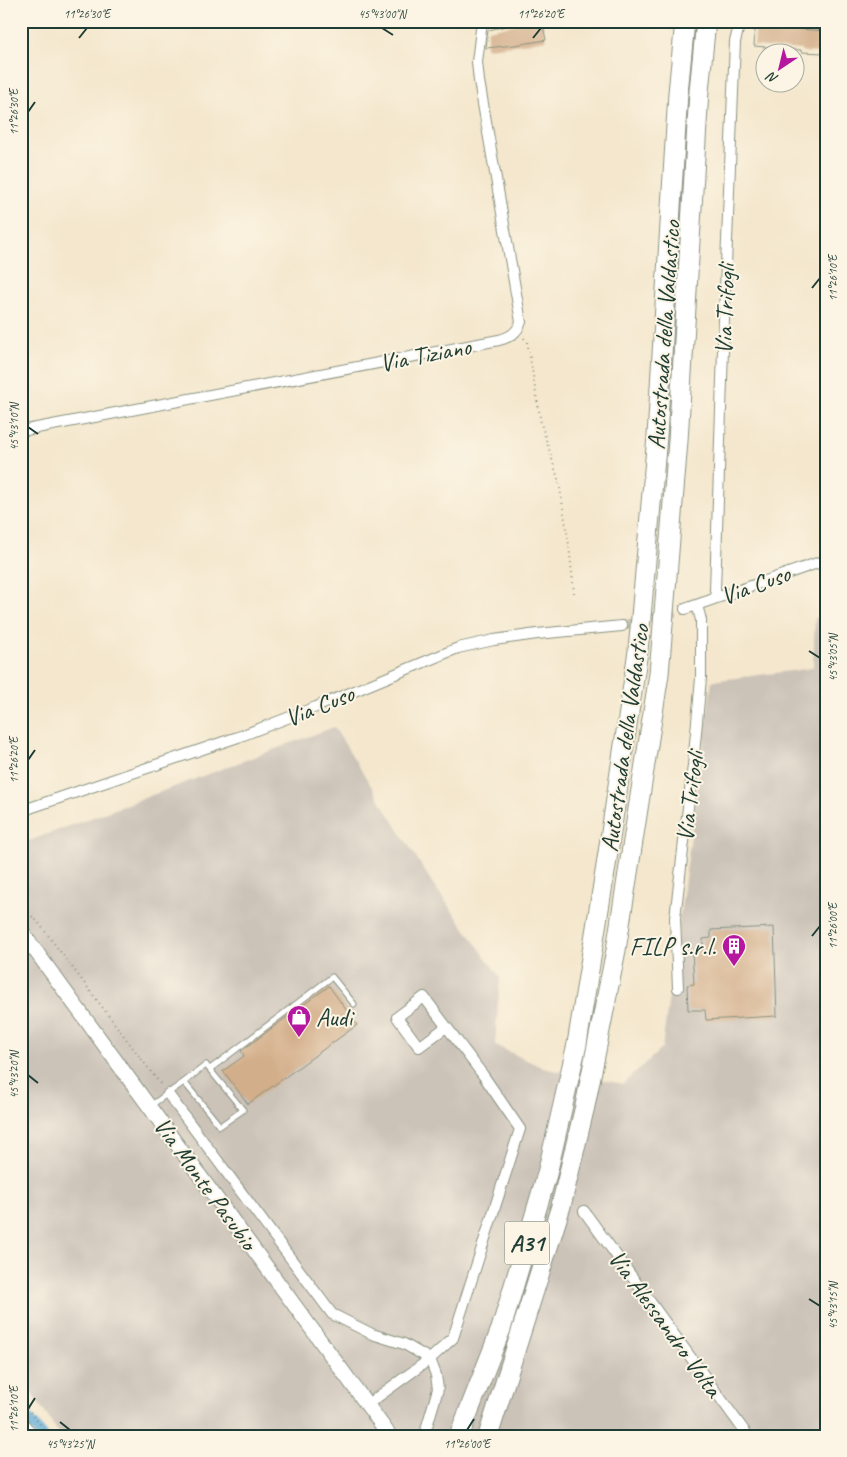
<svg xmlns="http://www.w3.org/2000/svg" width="847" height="1457" viewBox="0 0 847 1457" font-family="Caveat,sans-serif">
<rect width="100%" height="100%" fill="#fcf5e5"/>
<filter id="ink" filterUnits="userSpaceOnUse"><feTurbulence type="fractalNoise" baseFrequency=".02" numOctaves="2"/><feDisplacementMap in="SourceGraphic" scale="10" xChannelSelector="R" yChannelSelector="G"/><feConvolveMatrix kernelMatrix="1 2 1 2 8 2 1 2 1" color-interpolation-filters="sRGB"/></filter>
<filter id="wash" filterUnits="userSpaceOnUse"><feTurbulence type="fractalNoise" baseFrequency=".0096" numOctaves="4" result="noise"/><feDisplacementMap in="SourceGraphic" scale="20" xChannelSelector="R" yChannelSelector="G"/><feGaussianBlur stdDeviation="1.12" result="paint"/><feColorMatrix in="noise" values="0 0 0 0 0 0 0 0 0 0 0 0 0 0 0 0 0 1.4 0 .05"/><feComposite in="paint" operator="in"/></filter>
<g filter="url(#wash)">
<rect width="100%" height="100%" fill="#f4e7cd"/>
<path fill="#cbc2b8" d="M815 618H826V1436H61L21 1378V844L334 727 433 884 500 977 495 1045 543 1068 623 1084 662 1048 712 681 806 669 813 667Z"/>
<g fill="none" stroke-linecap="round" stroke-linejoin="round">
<path stroke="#60abd8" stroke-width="12" d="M21 1411 42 1436"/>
</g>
<g id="blocks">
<path fill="#d3ae8a" d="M520 21H542L546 40 515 45 486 48 488 30 521 23Z
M779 21H799V29L826 31V45H825V51H823L824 53 801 52V50L754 46 755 29H758V25H778Z
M774 927 777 1016 706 1020 705 1010H688L687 985 694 984 692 951 703 950V939L711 938V930Z
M329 986 357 1025 248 1104 223 1071 244 1056 241 1051Z"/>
</g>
</g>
<g filter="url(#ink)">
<use href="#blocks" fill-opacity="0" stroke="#8a9280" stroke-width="1"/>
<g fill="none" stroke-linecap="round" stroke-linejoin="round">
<path stroke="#c9c5ae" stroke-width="10" stroke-dasharray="10 5" stroke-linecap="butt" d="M622 626 685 609"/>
<g stroke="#8a9280" stroke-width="7">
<path id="service" d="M210 1069 332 977 354 1004
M150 1106 184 1082 220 1126 243 1110 206 1065 184 1082"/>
</g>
<g stroke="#8a9280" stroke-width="12">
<path id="minor" d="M824 21 826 24
M21 431 499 340C510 337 517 333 521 322L479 81 477 62 482 21
M717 598 715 590 725 290 735 42 740 21
M685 609 826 560
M21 811 238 737 316 707 458 648 494 640 537 634 622 626
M678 988 675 918 693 765 701 678V620L697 605
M168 1094 332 1314 372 1334 404 1344 430 1359
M584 1211 748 1436
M368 1404 430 1359 453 1338 520 1129 483 1075 424 997 397 1017 419 1047 446 1027
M21 1423 24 1424 33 1436
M424 1436 438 1389 436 1375 430 1359"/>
</g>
<g stroke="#8a9280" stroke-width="16">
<path id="secondary" d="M21 931 390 1436"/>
</g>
<g stroke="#8a9280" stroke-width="21">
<path id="motorway" d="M459 1436 501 1329 547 1174 577 1044 606 866 638 651 657 436 678 93 685 21
M488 1436 561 1206 585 1106 616 950 659 674 678 441 699 91 706 21"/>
</g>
<path stroke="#8a9280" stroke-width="2" stroke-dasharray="1 4" stroke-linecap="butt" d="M524 338 527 342 529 352 541 423 559 482 569 545 574 593
M21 906 38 922 161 1085
M21 1400 49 1436"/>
<use href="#service" stroke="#fff" stroke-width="5"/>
<use href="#minor" stroke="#fff" stroke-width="10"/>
<use href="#secondary" stroke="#fff" stroke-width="14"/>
<use href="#motorway" stroke="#fff" stroke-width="19"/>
</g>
</g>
<path fill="none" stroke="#1f3d34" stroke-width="2" d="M382 28 393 35M79 38 87 28M533 38 541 28M28 112 35 102M812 288 820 278M28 427 38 434M809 651 820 658M28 760 35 750M812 936 820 926M28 1075 38 1083M809 1299 820 1306M28 1409 35 1398M60 1422 70 1430M467 1430 474 1419"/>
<defs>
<g id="building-pin" transform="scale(1.25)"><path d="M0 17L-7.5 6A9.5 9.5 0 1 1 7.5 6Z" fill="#b5179e" stroke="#fcf5e5"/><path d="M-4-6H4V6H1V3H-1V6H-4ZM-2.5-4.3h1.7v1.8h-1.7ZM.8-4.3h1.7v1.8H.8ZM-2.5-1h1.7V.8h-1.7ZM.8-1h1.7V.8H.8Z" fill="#fff"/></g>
<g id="shop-pin" transform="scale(1.25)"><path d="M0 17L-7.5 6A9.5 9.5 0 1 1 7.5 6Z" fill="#b5179e" stroke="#fcf5e5"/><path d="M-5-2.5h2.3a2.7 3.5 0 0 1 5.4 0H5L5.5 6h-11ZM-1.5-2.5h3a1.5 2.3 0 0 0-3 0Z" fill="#fff"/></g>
</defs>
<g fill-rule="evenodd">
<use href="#building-pin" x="734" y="946"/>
<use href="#shop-pin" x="299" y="1017"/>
</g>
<g text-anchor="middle" stroke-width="4" stroke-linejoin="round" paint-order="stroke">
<rect fill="#fcf5e5" stroke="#617469" stroke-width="1" x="504.5" y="1221.5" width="45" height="43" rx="4"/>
<g font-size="24" font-weight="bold" fill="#1f3d34">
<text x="527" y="1251">A31</text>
</g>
<g font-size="25" fill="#1f3d34" stroke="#fcf5e5">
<text transform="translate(724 309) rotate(-88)" y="9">Via Trifogli</text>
<text transform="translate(663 335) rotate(-86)" y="9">Autostrada della Valdastico</text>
<text transform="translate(425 354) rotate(-11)" y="9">Via Tiziano</text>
<text transform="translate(755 584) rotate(-20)" y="9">Via Cuso</text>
<text transform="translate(319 705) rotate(-22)" y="9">Via Cuso</text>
<text transform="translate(624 738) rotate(-82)" y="9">Autostrada della Valdastico</text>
<text transform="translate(689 796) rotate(-83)" y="9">Via Trifogli</text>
<text transform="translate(206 1183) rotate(54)" y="9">Via Monte Pasubio</text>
<text transform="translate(666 1323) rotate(54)" y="9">Via Alessandro Volta</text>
</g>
<g font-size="25" fill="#1f3d34" stroke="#fcf5e5" text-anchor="end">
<text x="716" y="955">FILP s.r.l.</text>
<text x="316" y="1026" text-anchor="start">Audi</text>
</g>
</g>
<rect width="847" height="1457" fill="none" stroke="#fcf5e5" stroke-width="55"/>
<g transform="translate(780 68) rotate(215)"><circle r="24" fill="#fcf5e5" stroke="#a4ab9e"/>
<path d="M0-4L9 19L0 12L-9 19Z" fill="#b5179e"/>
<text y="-8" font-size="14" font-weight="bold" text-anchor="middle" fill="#1f3d34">N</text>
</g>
<rect x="28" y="28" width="792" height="1402" fill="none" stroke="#1f3d34" stroke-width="2"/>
<g font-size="12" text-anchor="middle" fill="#1f3d34">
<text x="87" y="18">11°26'30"E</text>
<text x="382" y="18">45°43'00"N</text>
<text x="541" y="18">11°26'20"E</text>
<text transform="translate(14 112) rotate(-90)" y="4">11°26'30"E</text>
<text transform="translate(833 278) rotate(-90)" y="4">11°26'10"E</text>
<text transform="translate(14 427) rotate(-90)" y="4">45°43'10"N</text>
<text transform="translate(833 658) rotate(-90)" y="4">45°43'05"N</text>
<text transform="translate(14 760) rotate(-90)" y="4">11°26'20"E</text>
<text transform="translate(833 926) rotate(-90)" y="4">11°26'00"E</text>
<text transform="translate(14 1075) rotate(-90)" y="4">45°43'20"N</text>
<text transform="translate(833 1306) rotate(-90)" y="4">45°43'15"N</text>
<text transform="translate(14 1409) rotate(-90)" y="4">11°26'10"E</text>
<text x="70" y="1448">45°43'25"N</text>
<text x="467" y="1448">11°26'00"E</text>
</g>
</svg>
